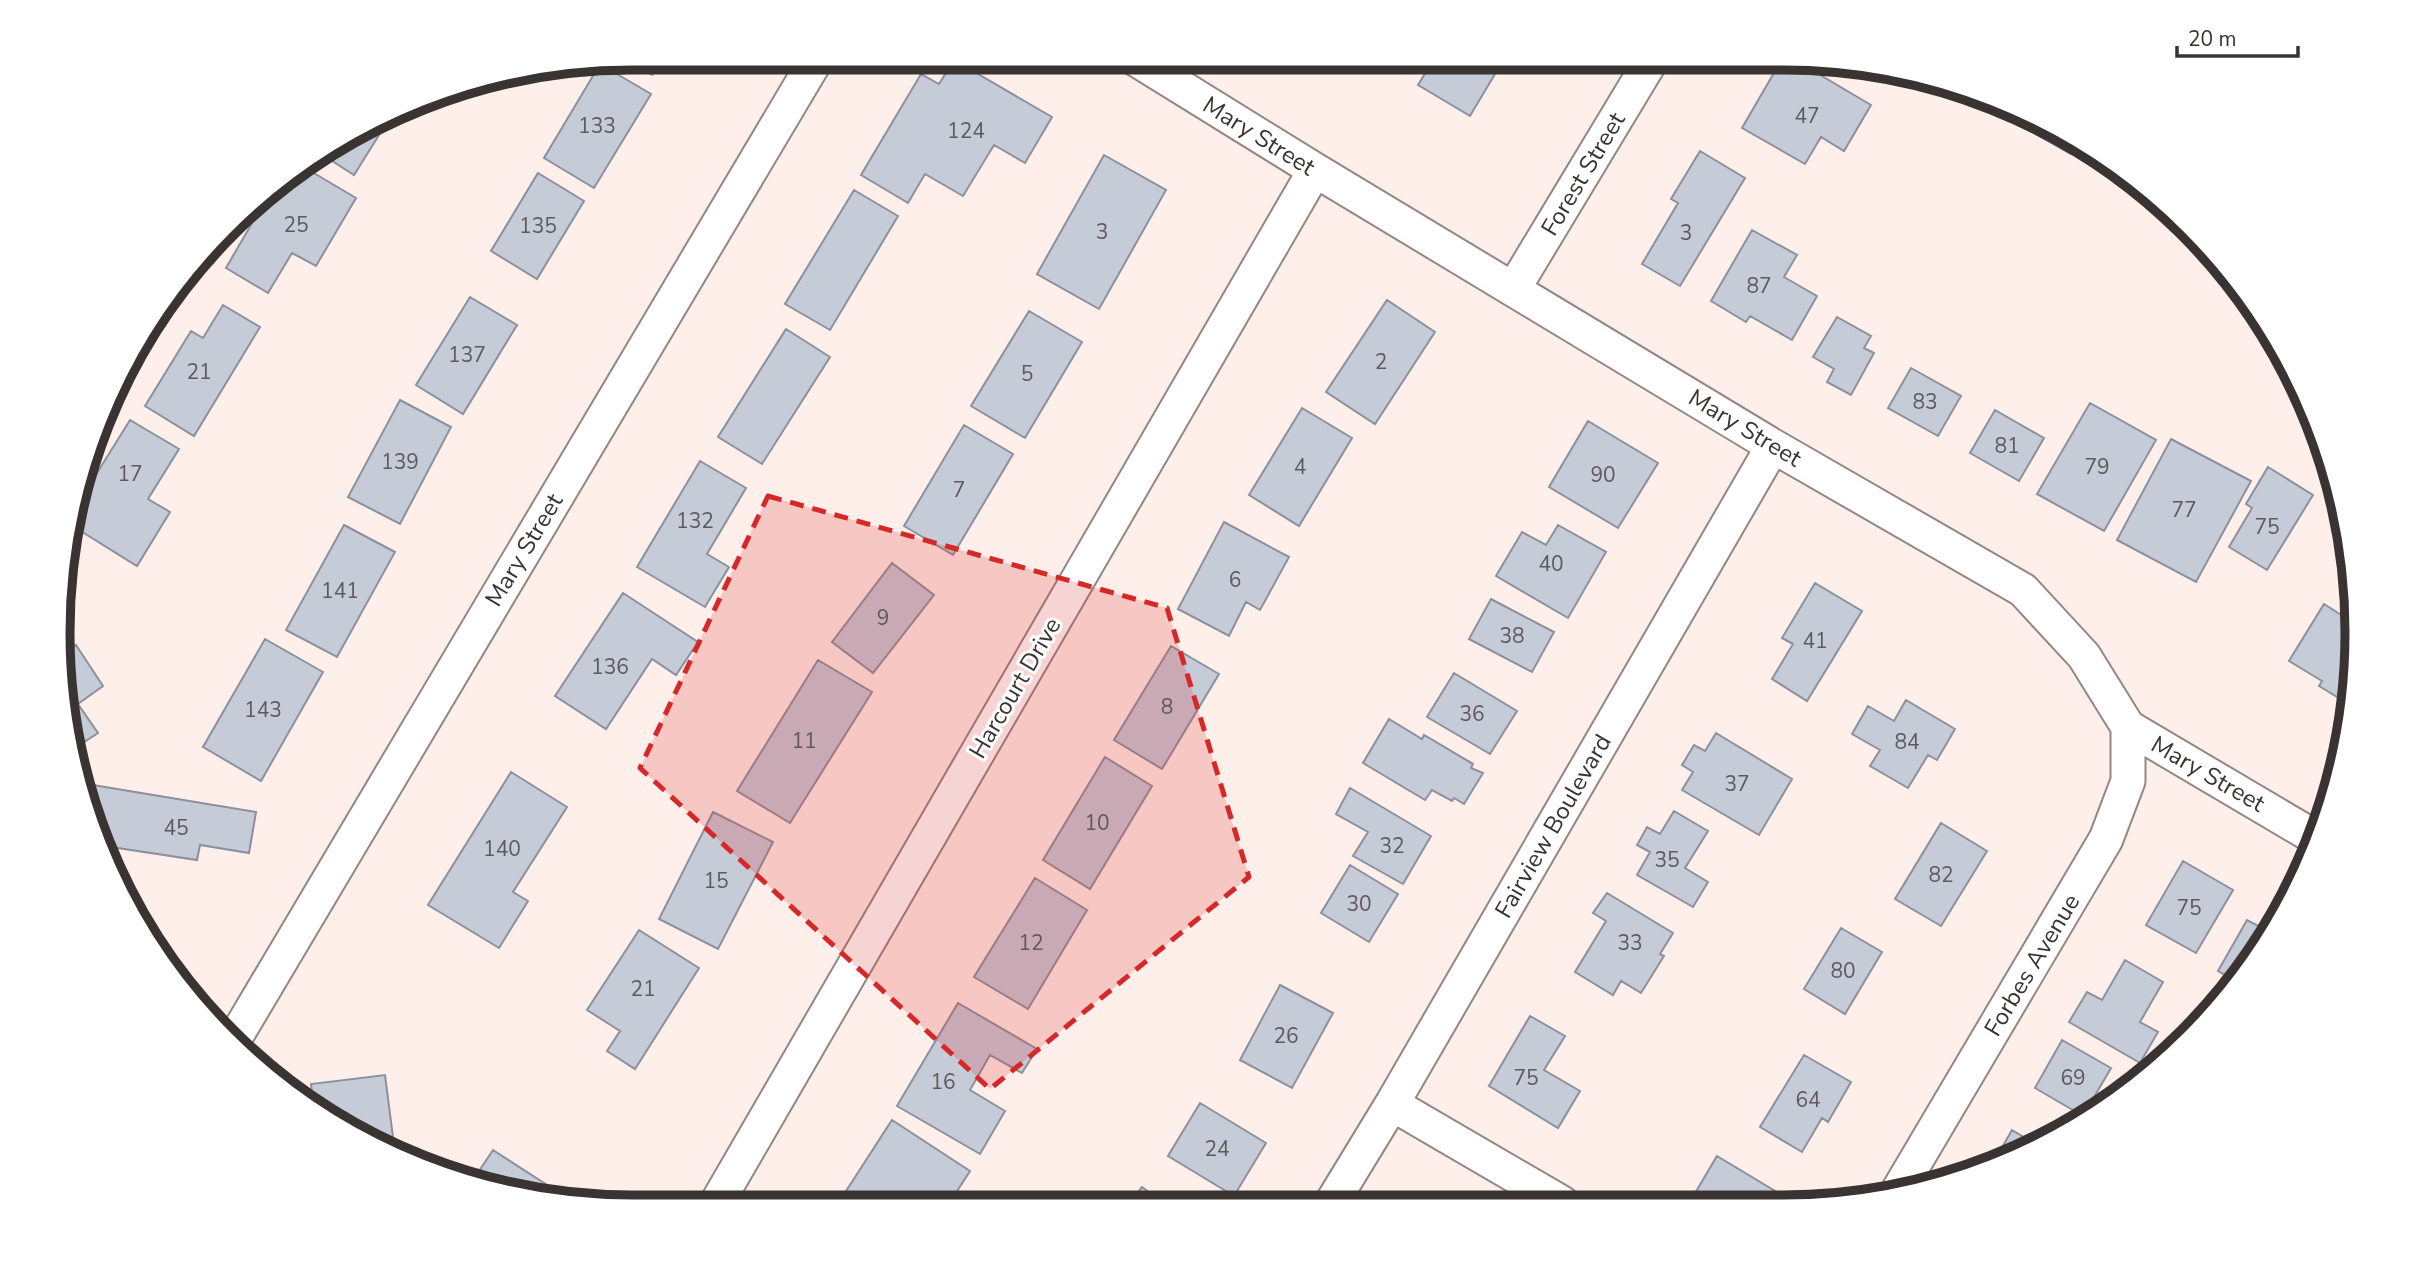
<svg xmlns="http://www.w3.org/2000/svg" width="2415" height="1265" viewBox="0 0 2415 1265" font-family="'Nunito Sans',sans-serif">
<rect width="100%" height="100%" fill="#ffefea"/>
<path fill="#c6cbd8" stroke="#8c909c" stroke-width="2" d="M664 58 652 75 627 59 632 58Z
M1434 59H1504L1470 116 1418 85Z
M1782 59H1793L1871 105 1844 151 1821 137 1805 164 1742 128Z
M954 60 1052 117 1025 163 994 145 963 196 925 174 908 203 861 175 921 74 939 84Z
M600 64 651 94 594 188 544 158Z
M1964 90 2037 117 2077 142 2071 154 1962 92Z
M389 119 354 175 323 155Z
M1700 151 1745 178 1680 286 1642 264 1678 203 1671 199Z
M1104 155 1166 190 1099 309 1037 274Z
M302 166 356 198 316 266 292 253 268 293 226 268 274 185 282 177Z
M538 173 584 201 537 279 491 251Z
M854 190 898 216 830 330 785 304Z
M1752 230 1797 255 1784 277 1817 296 1792 340 1750 316 1746 322 1711 301Z
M470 297 517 325 463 414 416 385Z
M1387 300 1435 332 1375 424 1326 392Z
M223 305 260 327 194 436 145 406 191 331 203 338Z
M1029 311 1082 342 1025 438 971 406Z
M1837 317 1871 336 1864 348 1874 353 1851 395 1827 382 1834 369 1813 357Z
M786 329 830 357 762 464 718 437Z
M1911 368 1961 396 1938 436 1888 408Z
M400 400 451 427 400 524 348 497Z
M2090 403 2156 440 2104 531 2037 494Z
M1302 408 1352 438 1299 526 1249 495Z
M1995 410 2044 438 2019 481 1970 453Z
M130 420 179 449 148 499 170 512 137 566 71 525 72 513Z
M1588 421 1658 463 1618 528 1549 487Z
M964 425 1013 454 953 555 904 526Z
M2171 439 2251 481 2196 582 2117 540Z
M700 461 746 488 707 554 729 567 705 607 637 567Z
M2268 467 2313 495 2267 570 2229 547 2252 508 2246 504Z
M1224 522 1289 557 1260 610 1246 602 1229 636 1178 609Z
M344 525 395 552 337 657 286 630Z
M1558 525 1606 552 1568 618 1496 576 1522 532 1546 545Z
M892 563 934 595 873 673 832 642Z
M1815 583 1862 611 1807 701 1772 679 1793 644 1782 638Z
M623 593 698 642 676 675 652 659 606 729 555 696Z
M1491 599 1554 632 1532 672 1469 639Z
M2324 604 2354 623 2356 670 2350 705 2319 686 2322 681 2289 661Z
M265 639 323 672 261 781 203 747Z
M76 645 103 686 78 704 98 733 75 748 63 707 61 655Z
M1171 646 1219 674 1162 769 1114 740Z
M818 660 872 692 790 823 737 791Z
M1454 673 1517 711 1490 754 1427 717Z
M1906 700 1955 729 1937 760 1928 755 1908 788 1870 766 1880 750 1852 734 1868 706 1894 721Z
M1389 719 1422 739 1424 735 1473 764 1471 768 1483 773 1464 804 1454 798 1452 801 1432 790 1425 800 1363 763Z
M1716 733 1792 779 1759 835 1682 790 1693 772 1682 765 1694 745 1705 751Z
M1105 757 1152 786 1090 889 1043 860Z
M511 772 567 807 513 892 528 901 499 948 428 905Z
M87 784 256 812 249 853 200 845 197 860 105 846Z
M1350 788 1431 836 1403 884 1353 856 1368 832 1336 814Z
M1674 811 1708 831 1685 868 1708 882 1693 907 1637 875 1650 852 1637 845 1647 827 1660 834Z
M713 812 773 842 718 949 659 919Z
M1941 823 1987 851 1941 926 1895 899Z
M2183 861 2233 890 2196 953 2146 925Z
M1350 865 1398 894 1369 942 1321 913Z
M1035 878 1087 910 1028 1009 974 977Z
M1607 893 1673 933 1660 954 1664 956 1641 993 1621 981 1613 995 1575 972 1606 921 1593 913Z
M2280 901 2286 904 2235 981 2218 971 2247 920 2264 929Z
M1841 928 1882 952 1845 1014 1804 989Z
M639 930 699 968 635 1069 607 1051 620 1031 587 1010Z
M2125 960 2163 982 2140 1022 2158 1032 2140 1063 2069 1022 2087 992 2102 1000Z
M1280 985 1333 1013 1292 1088 1240 1060Z
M958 1003 1037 1049 1022 1073 990 1055 970 1090 1005 1111 980 1154 897 1106Z
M1530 1016 1565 1036 1544 1070 1580 1091 1558 1128 1489 1086Z
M2062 1040 2111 1068 2083 1116 2035 1088Z
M1804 1055 1851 1082 1828 1122 1822 1118 1802 1152 1760 1127Z
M385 1075 393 1137 367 1140 313 1101 311 1084Z
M1200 1103 1266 1143 1234 1196 1168 1156Z
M892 1120 970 1171 948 1205H837Z
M2012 1130 2037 1145 2002 1164 1991 1167Z
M493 1150 558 1192 554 1199 484 1188 471 1183Z
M1717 1156 1780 1194 1775 1203H1695L1691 1200Z
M1142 1187 1165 1204H1129Z"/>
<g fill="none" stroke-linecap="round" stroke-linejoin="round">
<g stroke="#948682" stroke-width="37">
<path id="minor" d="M1134 58 1315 170 1773 446 2023 590 2084 656 2128 727 2316 838
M1514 288 1652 59
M232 1043 817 58
M1392 1104 1562 1203
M1898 1191 2106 839 2128 781V727
M1331 1204 1392 1104 1773 446
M715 1206 1315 170"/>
</g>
<use href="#minor" stroke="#fff" stroke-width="33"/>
</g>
<path fill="#d62828" fill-opacity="0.2" stroke="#d62828" stroke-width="5" stroke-dasharray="14 9" stroke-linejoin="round" d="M768 496 1167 608 1249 877 990 1089 640 768Z"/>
<g text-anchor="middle" stroke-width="6" stroke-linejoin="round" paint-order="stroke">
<g font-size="21" fill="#5c5a5c">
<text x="1807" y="123">47</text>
<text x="597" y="133">133</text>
<text x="966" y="138">124</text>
<text x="296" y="232">25</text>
<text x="538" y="233">135</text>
<text x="1102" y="239">3</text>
<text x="1686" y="240">3</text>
<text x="1759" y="293">87</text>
<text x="467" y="362">137</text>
<text x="1381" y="369">2</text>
<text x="199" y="379">21</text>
<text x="1027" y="381">5</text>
<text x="1925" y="409">83</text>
<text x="2007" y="453">81</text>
<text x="400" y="469">139</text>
<text x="1300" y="474">4</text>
<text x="2097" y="474">79</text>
<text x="130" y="481">17</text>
<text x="1603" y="482">90</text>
<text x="959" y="497">7</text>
<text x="2184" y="517">77</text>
<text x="695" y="528">132</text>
<text x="2267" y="534">75</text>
<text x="1551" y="571">40</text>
<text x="1235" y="587">6</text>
<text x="340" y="598">141</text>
<text x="883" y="625">9</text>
<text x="1512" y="643">38</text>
<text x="1815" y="648">41</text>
<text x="610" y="674">136</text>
<text x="1167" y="714">8</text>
<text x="263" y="717">143</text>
<text x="1472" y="721">36</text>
<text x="804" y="748">11</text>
<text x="1907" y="749">84</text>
<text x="1737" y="791">37</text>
<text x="1097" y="830">10</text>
<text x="176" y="835">45</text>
<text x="1392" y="853">32</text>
<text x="502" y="856">140</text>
<text x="1667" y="867">35</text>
<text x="1941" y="882">82</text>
<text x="716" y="888">15</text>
<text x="1359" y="911">30</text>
<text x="2189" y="915">75</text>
<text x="1031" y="950">12</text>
<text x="1630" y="950">33</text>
<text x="1843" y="978">80</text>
<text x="643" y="996">21</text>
<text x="1286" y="1043">26</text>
<text x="1526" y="1085">75</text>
<text x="2073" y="1085">69</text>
<text x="943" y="1089">16</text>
<text x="1808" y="1107">64</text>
<text x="1217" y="1156">24</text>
</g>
<g font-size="24" fill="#393432" stroke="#fff">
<text transform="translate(1259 136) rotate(32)" y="8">Mary Street</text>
<text transform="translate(1583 174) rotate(-59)" y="8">Forest Street</text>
<text transform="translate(1745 428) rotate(31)" y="8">Mary Street</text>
<text transform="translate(524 550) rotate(-59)" y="8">Mary Street</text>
<text transform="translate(1015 688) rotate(-60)" y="8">Harcourt Drive</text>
<text transform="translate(2208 774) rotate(30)" y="8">Mary Street</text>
<text transform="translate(1553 826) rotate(-60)" y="8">Fairview Boulevard</text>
<text transform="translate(2032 965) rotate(-59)" y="8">Forbes Avenue</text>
</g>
</g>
<path d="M0 0H2415V1265H0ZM632 70H1783A562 562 0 0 1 2345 632V633A562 562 0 0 1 1783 1195H632A562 562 0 0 1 70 633V632A562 562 0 0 1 632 70Z" fill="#fff" fill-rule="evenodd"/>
<path fill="none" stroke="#393432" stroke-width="9" d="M632 70H1783A562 562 0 0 1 2345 632V633A562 562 0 0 1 1783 1195H632A562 562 0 0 1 70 633V632A562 562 0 0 1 632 70Z"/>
<path d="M2177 46v10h121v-10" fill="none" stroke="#393432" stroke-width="3.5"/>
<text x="2188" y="46" font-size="21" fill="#393432" stroke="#ffffff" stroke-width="5" paint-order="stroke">20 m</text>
</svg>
